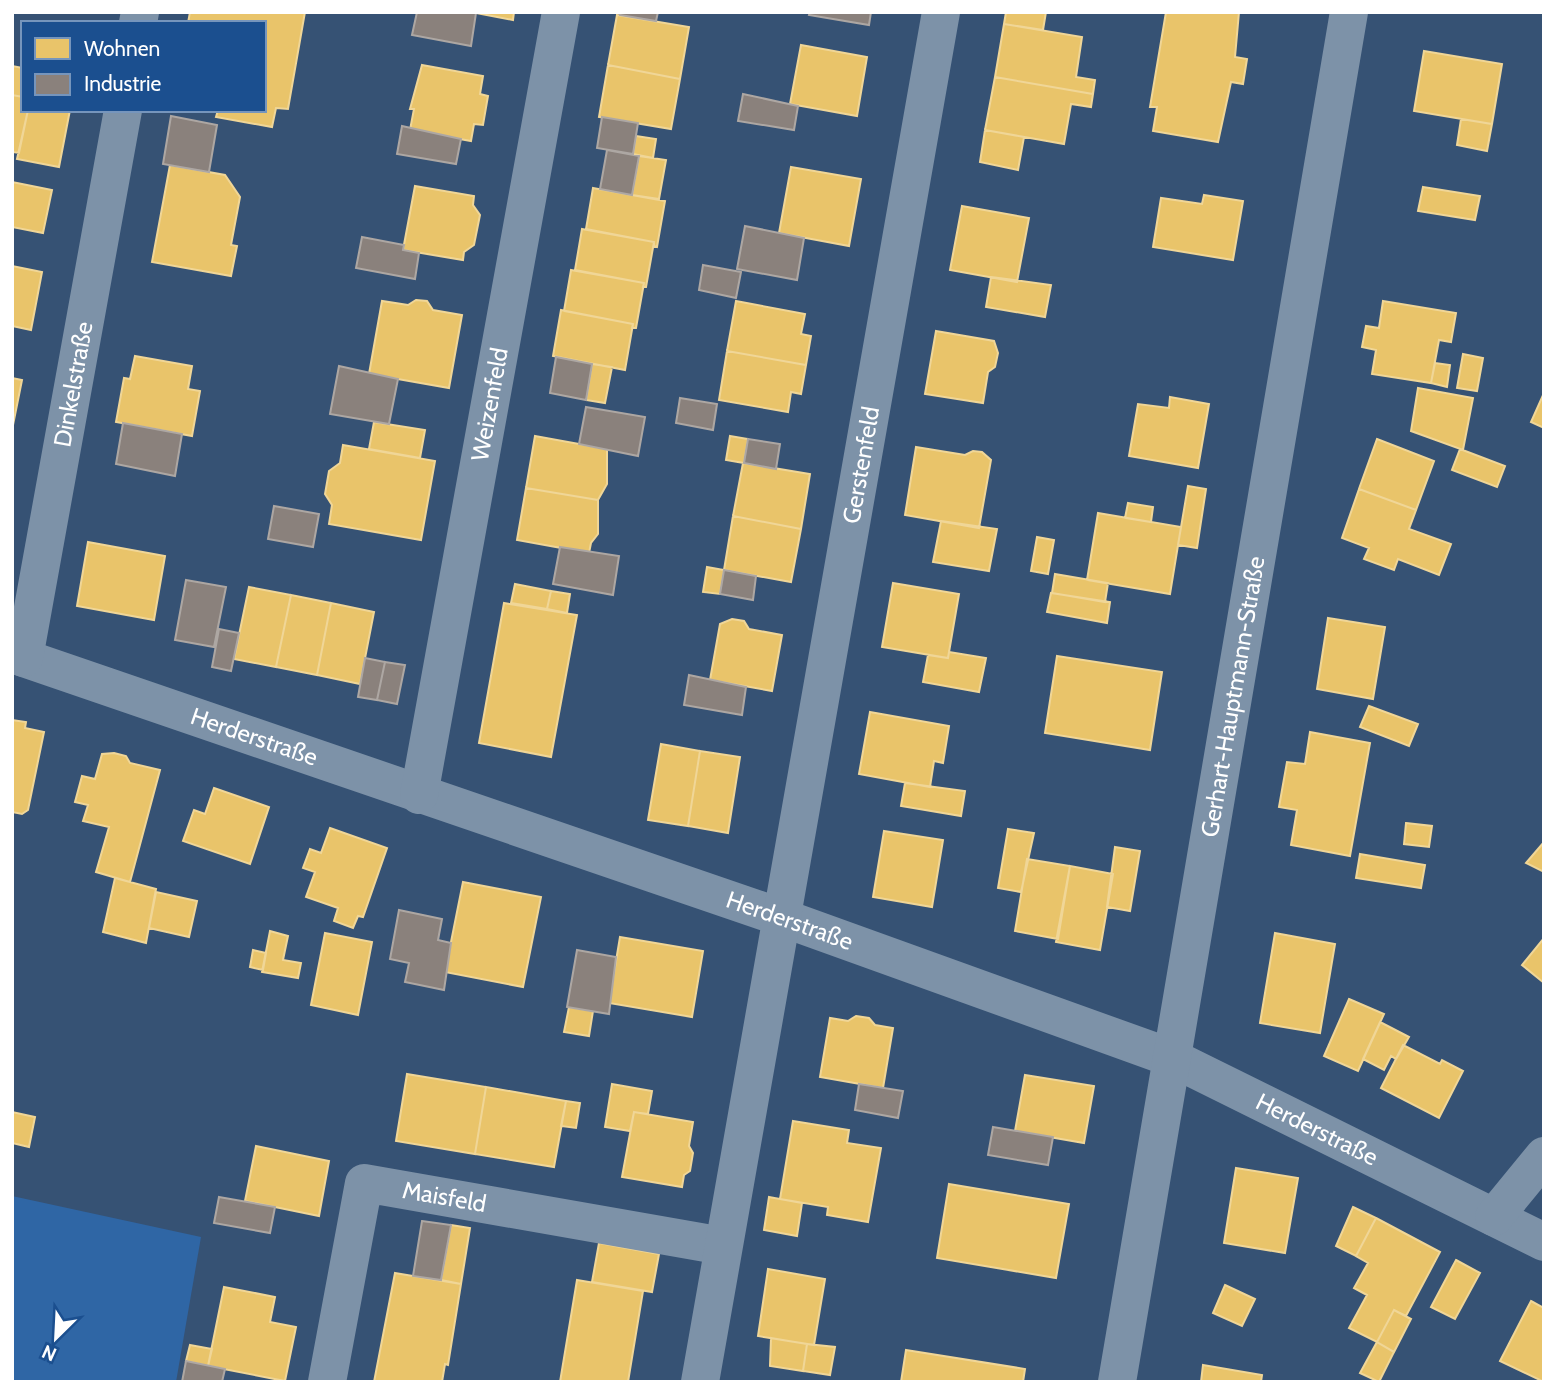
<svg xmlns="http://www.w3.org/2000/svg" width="1556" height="1394" viewBox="0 0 1556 1394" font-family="Cabin,sans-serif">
<rect width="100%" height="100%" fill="#365274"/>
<path fill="#2f66a5" d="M12 1196 201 1237 176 1382H12Z"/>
<path fill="#e9c46a" stroke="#f0d697" stroke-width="2" d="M190 12H305L288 109 276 108 272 127 216 117 218 110H264V23H188Z
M471 12H514L513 20Z
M1006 12H1046L1043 30 1004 24Z
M1166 12H1239L1235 57 1247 59 1243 84 1231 82 1218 142 1153 131 1157 107H1150Z
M617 15 689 27 680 79 608 65Z
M1004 24 1082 37 1076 77 1095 80 1093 94 995 77Z
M801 45 867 57 857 116 790 104Z
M1424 51 1502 64 1492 124 1414 111Z
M422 65 483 76 480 94 488 96 483 125 474 124 471 141 410 130 414 109H410Z
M608 65 680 79 671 129 599 117Z
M12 66 23 68V97L12 95Z
M995 77 1093 94 1091 107 1071 104 1064 144 985 130Z
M12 95 23 97V110H28L19 153 12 152Z
M28 110H70L59 167 17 159Z
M1461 119 1492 124 1487 151 1457 145Z
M985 130 1024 137 1018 170 980 162Z
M636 136 656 139 653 158 633 154Z
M639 156 666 160 659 199 632 195Z
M170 165 225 175 240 197 231 245 237 246 231 276 152 262Z
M791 167 861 179 849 246 779 233Z
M12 182 52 190 43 233 12 227Z
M415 186 474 196 473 205 480 215 474 245 464 252 463 260 403 250Z
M1423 187 1480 196 1475 220 1418 211Z
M593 188 665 201 657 247 654 246V242L586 229Z
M1204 195 1243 201 1233 260 1153 247 1161 198 1202 204Z
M962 206 1029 218 1017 282 950 270Z
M582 229 654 242 646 287H643L644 283 575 270Z
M12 266 42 272 31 330 12 326Z
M571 270 644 283 636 328H632L633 324 564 311Z
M991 277 1051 285 1045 317 986 307Z
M416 300 427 301 433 310 462 315 449 388 369 374 382 301 408 305Z
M736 301 805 314 801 334 811 336 806 365 727 351Z
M1383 301 1456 313 1451 342 1439 340 1431 383 1372 374 1376 350 1362 347 1366 326 1379 328Z
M561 310 633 324 625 370 553 356Z
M936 331 994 341 998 353 995 367 988 372 983 403 925 394Z
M727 351 806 365 801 394 791 392 788 412 719 400Z
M1463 354 1483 358 1477 391 1457 388Z
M135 356 192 366 188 389 200 391 192 436 116 422 124 378 130 379Z
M1435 363 1450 365 1447 387 1431 383Z
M592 364 612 367 605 403 586 400Z
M12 378 22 380 12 430Z
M1418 388 1473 398 1463 450 1411 431Z
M1544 393V428L1531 422Z
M1170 397 1209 404 1198 468 1129 456 1138 404 1169 408Z
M374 422 425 430 420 458 369 449Z
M535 436 607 449V484L598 500 526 488Z
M730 436 748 439 744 463 726 460Z
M1377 439 1434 461 1416 510 1359 489Z
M343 445 435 461 421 540 329 524 332 505 325 494 329 471 340 463Z
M916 447 965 455 973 451 982 452 991 460 979 528 905 515Z
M1460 449 1505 466 1497 487 1452 470Z
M743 463 810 474 801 529 733 516Z
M1188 486 1206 489 1197 548 1178 545Z
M526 488 598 500V534L591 543 589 553 517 540Z
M1359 489 1416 510 1409 529 1451 544 1439 575 1398 559 1394 570 1364 559 1369 548 1342 538Z
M1128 503 1153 507 1151 522 1125 518Z
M1098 513 1181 527 1170 594 1087 580Z
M733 516 801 529 791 582 724 570Z
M941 521 997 529 989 571 933 562Z
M1037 537 1054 540 1048 574 1031 571Z
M88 542 165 556 154 620 77 606Z
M707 567 724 570 720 594 703 592Z
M1055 574 1108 583 1105 602 1052 593Z
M893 583 959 594 948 658 882 647Z
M515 584 551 591 547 609 511 603Z
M249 587 291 595 276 667 234 659Z
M551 591 570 594 567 613 547 609Z
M1051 593 1110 602 1107 623 1047 612Z
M291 595 331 603 317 675 276 667Z
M331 603 374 612 360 684 317 675Z
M504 603 577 615 551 757 479 743Z
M1328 618 1385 627 1373 699 1317 689Z
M732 619 744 621 749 629 782 635 772 691 710 680 720 624Z
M949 652 986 658 979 692 923 682 928 655 948 658Z
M1057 656 1162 672 1150 750 1045 733Z
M1369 706 1418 724 1409 746 1360 727Z
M870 712 949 726 943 763 934 761 930 787 859 774Z
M12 720 26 722 25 728 44 732 28 810 22 814 12 812Z
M1310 732 1370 743 1350 856 1291 845 1297 810 1279 807 1287 762 1305 764Z
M661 744 700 751 688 826 648 820Z
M700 751 740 757 728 833 688 826Z
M114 753 126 756 130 763 160 770 130 882 96 872 109 827 83 821 88 805 75 802 82 776 95 779 102 754Z
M905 783 965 791 961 816 901 806Z
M214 788 269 807 250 864 183 841 194 810 205 814Z
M1406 823 1432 826 1429 847 1404 844Z
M330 828 387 848 363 917 358 916 353 928 334 921 338 908 306 897 315 872 303 868 310 849 321 853Z
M1008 829 1034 833 1021 892 998 888Z
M884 831 943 840 932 907 873 897Z
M1544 842V872L1526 863Z
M1115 847 1140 851 1130 911 1107 907Z
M1360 854 1425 865 1421 888 1356 878Z
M1027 859 1070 866 1058 939 1015 931Z
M1070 866 1113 874 1100 950 1056 942Z
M115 878 156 889 146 943 103 932Z
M463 882 541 897 523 987 445 972Z
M156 892 197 901 189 937 149 928Z
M270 931 288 936 283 960 301 963 298 978 262 972Z
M325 933 372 942 358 1015 311 1005Z
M1275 933 1335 944 1320 1033 1260 1023Z
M620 937 703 951 692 1017 609 1003Z
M1544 938V983L1522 965Z
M253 950 266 953 263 970 250 967Z
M1349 999 1384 1014 1358 1071 1324 1056Z
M569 1007 593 1011 589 1036 564 1032Z
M856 1016 869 1018 875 1025 893 1028 883 1088 820 1077 830 1018 848 1021Z
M1380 1022 1409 1037 1396 1059 1391 1056 1384 1070 1363 1059Z
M1403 1045 1440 1064 1442 1060 1463 1071 1439 1118 1381 1088Z
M407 1074 486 1087 475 1154 396 1141Z
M1025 1075 1094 1086 1084 1143 1015 1131Z
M612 1084 652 1091 648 1114 634 1112 630 1131 605 1127Z
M486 1087 566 1101 554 1167 475 1154Z
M566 1101 580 1103 576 1128 561 1126Z
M12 1112 35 1117 29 1147 12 1143Z
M634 1112 693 1122 689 1146 693 1153 690 1171 684 1175 682 1187 622 1177Z
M793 1121 849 1130 847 1143 881 1148 868 1222 827 1215 828 1207 780 1199Z
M256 1146 329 1161 319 1216 245 1201Z
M1236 1168 1298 1178 1285 1253 1224 1243Z
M949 1184 1069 1204 1056 1278 937 1258Z
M769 1197 802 1203 797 1236 764 1230Z
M1353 1207 1376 1218 1356 1256 1336 1246Z
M1376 1218 1440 1252 1406 1316 1394 1310 1377 1342 1349 1328 1367 1295 1354 1288 1368 1263 1356 1256Z
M451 1225 470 1228 461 1284 441 1280Z
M599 1243 659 1254 652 1292 592 1282Z
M1456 1260 1480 1273 1455 1319 1431 1307Z
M768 1269 825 1279 814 1345 758 1336Z
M395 1273 461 1284 448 1365 445 1364 442 1382H374Z
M577 1280 643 1291 628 1382H560Z
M1225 1285 1255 1299 1242 1326 1213 1313Z
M224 1287 275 1297 270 1322 296 1327 285 1381 208 1366Z
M1531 1301 1544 1308V1382L1500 1361Z
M1394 1310 1411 1319 1394 1352 1377 1342Z
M771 1338 807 1344 803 1371 770 1366Z
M1377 1342 1394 1352 1379 1382 1360 1373Z
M807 1344 835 1347 830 1375 803 1371Z
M190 1345 212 1349 208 1366 186 1361Z
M906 1350 1025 1369 1023 1382H901Z
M1203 1365 1262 1375 1261 1382H1201Z"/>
<path fill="#8a817c" stroke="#ada7a3" stroke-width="2" d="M417 12 476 13 471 46 412 35Z
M621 12H658L656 21 620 15Z
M810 12H871L869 25 809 15Z
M743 94 798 106 794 130 738 121Z
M171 116 217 125 209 172 163 164Z
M602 117 638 123 633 154 597 148Z
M402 126 461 139 456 164 397 154Z
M607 150 639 156 632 195 600 189Z
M745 226 804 238 797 280 737 269Z
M362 237 404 245 403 250 419 253 415 279 356 268Z
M703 265 741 272 736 298 699 290Z
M556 357 592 364 586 400 550 393Z
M339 366 398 379 389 424 330 414Z
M680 398 717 404 713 430 676 423Z
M586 407 645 417 638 456 579 444Z
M123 423 182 434 175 476 116 464Z
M748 439 780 444 776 469 744 463Z
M274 506 319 514 313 547 268 539Z
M560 547 619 556 613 595 553 584Z
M724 570 756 576 753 600 720 594Z
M186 580 226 587 214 647 175 640Z
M219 629 239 633 231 671 212 667Z
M365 658 385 662 377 700 358 697Z
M385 662 405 665 397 704 377 700Z
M689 675 746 687 742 715 684 705Z
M399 910 442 919 438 940 451 943 444 990 405 982 409 963 390 959Z
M577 950 616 957 609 1014 567 1007Z
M859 1084 903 1091 898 1118 855 1110Z
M993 1127 1053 1137 1048 1165 988 1155Z
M219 1197 275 1207 270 1233 214 1223Z
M422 1221 451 1225 441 1280 413 1276Z
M186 1361 225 1369 222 1382H182Z"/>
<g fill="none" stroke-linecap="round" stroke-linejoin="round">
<g stroke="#7d92a8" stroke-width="38">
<path d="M138 23 140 12"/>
<path id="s1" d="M12 654 783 918 1172 1058 1544 1242"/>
<path id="s2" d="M24 658 123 110"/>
<path id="s3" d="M419 795 561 12"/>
<path d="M1494 1217 1544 1156"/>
<path id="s4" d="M327 1382 364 1183 723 1246"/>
<path id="s5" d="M700 1382 941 12"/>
</g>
<path stroke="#7d92a8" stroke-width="38" id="s6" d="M1117 1382 1349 12"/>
</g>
<g text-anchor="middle" stroke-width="7" stroke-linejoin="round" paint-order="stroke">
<g font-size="24" fill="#fff" stroke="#1b4f8f">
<text dy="8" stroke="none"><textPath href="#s2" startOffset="278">Dinkelstraße</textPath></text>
<text dy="8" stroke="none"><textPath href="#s3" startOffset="397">Weizenfeld</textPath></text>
<text dy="8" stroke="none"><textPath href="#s5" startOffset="931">Gerstenfeld</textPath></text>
<text dy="8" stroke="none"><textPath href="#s6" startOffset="695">Gerhart-Hauptmann-Straße</textPath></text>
<text dy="8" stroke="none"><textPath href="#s1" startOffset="256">Herderstraße</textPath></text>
<text dy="8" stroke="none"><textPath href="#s1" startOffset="822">Herderstraße</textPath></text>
<text dy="8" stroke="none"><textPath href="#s1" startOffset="1390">Herderstraße</textPath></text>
<text dy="8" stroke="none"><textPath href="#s4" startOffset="284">Maisfeld</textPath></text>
</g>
</g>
<rect width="1556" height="1394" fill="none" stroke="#ffffff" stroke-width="28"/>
<rect x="21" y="21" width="245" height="91" fill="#1b4f8f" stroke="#7695bc" stroke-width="2"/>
<rect x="35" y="38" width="35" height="21" fill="#e9c46a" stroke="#7695bc" stroke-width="2"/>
<text x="84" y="56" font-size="21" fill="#ffffff">Wohnen</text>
<rect x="35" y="74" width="35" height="21" fill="#8a817c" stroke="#7695bc" stroke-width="2"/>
<text x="84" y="91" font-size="21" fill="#ffffff">Industrie</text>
<g transform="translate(56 1338) rotate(204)" stroke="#1b4f8f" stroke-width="5" paint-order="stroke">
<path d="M0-5L12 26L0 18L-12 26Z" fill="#ffffff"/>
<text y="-10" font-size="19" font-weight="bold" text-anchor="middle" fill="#ffffff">N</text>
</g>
</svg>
